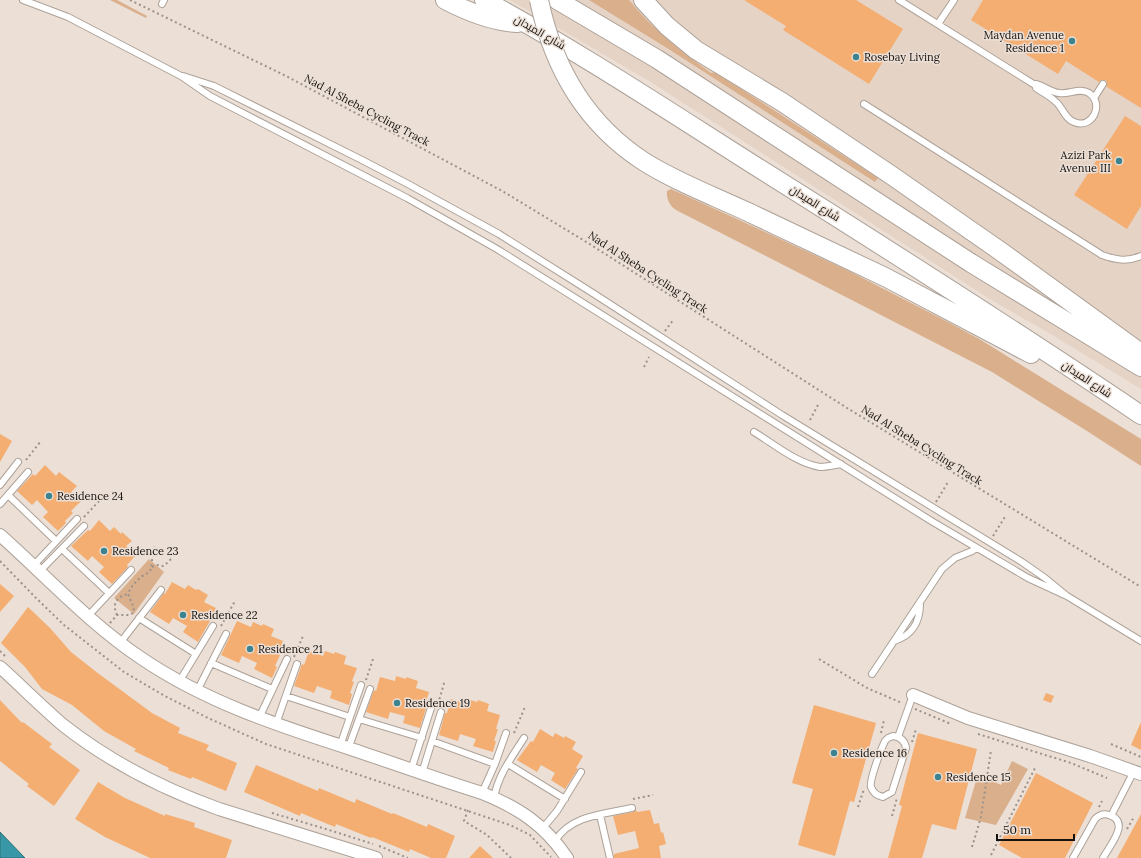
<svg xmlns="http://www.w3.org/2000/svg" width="1141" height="858" viewBox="0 0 1141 858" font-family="Lora,Cairo,serif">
<rect width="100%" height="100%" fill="#ebdfd6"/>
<path fill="#e5d3c5" d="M510 0H1141V389L1049 333 993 301 649 81Z"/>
<path fill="#daaf8c" d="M110 0H117L147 16 146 18Z
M589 0H629C653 30 681 51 711 73L715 72 878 178 875 182 667 48Z
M671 189 735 218 849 271 948 322 981 340 1141 439V466L1087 431 992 372 676 210C670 206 666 199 667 191Z
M149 559 164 572 134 614 114 598Z
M1012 761 1028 769 996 825 965 818 978 774 1001 785Z"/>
<path fill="#3998a7" stroke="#2e7079" d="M0 832 25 858H0Z"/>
<path fill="#f4ae72" d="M744 0H856L903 29 869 84 783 30 786 26Z
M983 0H1141V108L1107 87V82L1105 80H1101L1099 82 1066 61 1058 74 971 20Z
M1125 116 1141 126V206L1127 229 1074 195Z
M0 434 12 441 0 462Z
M45 465 56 476 59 472 77 486 71 492 81 501 71 511 73 513 65 521 66 523 58 531 43 517 48 512 37 500 32 505 17 491 33 474 35 476Z
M99 520 110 531 114 527 121 534 122 532 132 541 126 546 136 555 127 565 128 567 112 584 99 572 104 567 92 556 88 561 71 546 88 530 90 531Z
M172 582 185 589 188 585 196 590 198 589 208 595 204 602 216 608 209 620 210 621 198 642 183 632 187 626 173 618 169 624 150 612 164 593 165 594Z
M0 584 14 596 0 612Z
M28 607 50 628 71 652 99 674 152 713 180 728 178 733 209 745 206 750 237 763 226 791 192 777 191 779 168 770 169 768 134 751 136 749 104 731 72 705 42 689 25 667 1 643Z
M237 621 251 627 253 622 262 626 263 624 274 629 271 636 283 641 278 654 280 655 275 666 277 667 272 678 254 669 257 663 242 656 239 663 221 655Z
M309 651 323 656 325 651 334 654 335 652 346 656 344 664 357 668 352 681 354 682 350 693 352 694 349 705 330 698 332 691 317 686 314 693 294 686 302 664 304 665Z
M396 676 406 679V677L418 681 416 688 429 692 425 705H427L420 728 403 723 405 716 390 712 388 719 366 712 374 690 376 691 380 677 395 681Z
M1046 693 1054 696 1051 703 1043 700Z
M451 699 466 704 467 699 477 702 478 700 489 704 487 711 500 715 496 729H498L494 741H496L493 752 473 746 476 739 460 734 458 741 439 735 445 713H447Z
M0 700 22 723 23 722 52 744 49 747 80 770 54 806 27 786 29 784 0 761Z
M814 705 876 723 854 802 850 801 835 856 798 845 813 789 792 783Z
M1141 722V750L1131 745Z
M540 729 553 737 555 733 564 738 565 736 576 742 572 749 583 756 576 768 578 769 565 789 551 780 555 773 541 765 537 772 517 760 531 741 533 742Z
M918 733 977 749 956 830 932 824 922 858H888L902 806 899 805Z
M256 765 318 791 319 788 355 803 356 799 392 814 393 813 427 827 428 824 455 836 446 858H431L410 849 409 852 372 837 371 838 336 824 335 827 301 813 300 816 244 792Z
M1036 773 1093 803 1065 858H1022L999 845Z
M98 782 125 798 165 816V814L195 823 194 827 232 840 226 858H150L105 837 75 819Z
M636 810 637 812 650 810 654 824 659 823 661 833 663 832 666 844 659 846 661 858H614V854L639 848 635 831 618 835 613 816 633 812Z
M1141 814V858H1117Z
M480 846 493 858H469Z"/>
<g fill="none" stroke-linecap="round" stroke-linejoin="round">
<g stroke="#ada299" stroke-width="8">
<path id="service" d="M23 0 68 17 181 76 210 96 407 198 497 249 933 522 1028 578 1067 596
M899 0 1035 85
M162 4 164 0
M938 24 954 0
M183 76 214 86 362 160 408 184 499 234 588 290 782 415 1022 562 1045 578 1067 596 1141 641
M1036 84C1044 86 1051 92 1059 93 1069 95 1079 87 1089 93 1105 104 1092 130 1074 122 1065 119 1063 108 1056 102 1050 96 1042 92 1036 88Z
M1094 98 1103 84
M864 104 1102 255C1116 260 1127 262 1141 256
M754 432C774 444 796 463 820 467 827 467 834 465 841 464
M0 485 18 462
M8 495 56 541
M0 504 28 472
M62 549 109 593
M34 565 77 519
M40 571 84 526
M88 616 131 570
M139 618 196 654
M894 641C911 636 920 623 920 604
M120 643 161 590
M211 663 272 689
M872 674 942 569 955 558 972 551 976 548
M179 682 213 626
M197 691 226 634
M286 696 350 717
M259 718 287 659
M359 719 422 738
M276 724 297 664
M893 736C901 737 905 741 906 748L892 792 883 797C878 796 873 793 871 787 869 781 881 749 885 741L888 738Z
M898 737 913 695
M432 741 495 764
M340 746 361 685
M348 749 370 689
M508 764 565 799
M411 770 431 708
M422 773 441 712
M482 793 495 764 506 733
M494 798C498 775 512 757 524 738
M600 815 610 858
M1111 816 1134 771
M543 828 557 811 581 772
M555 841C571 815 605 814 632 808
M1073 858 1095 819C1099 815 1103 813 1109 815 1131 822 1110 845 1103 858"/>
</g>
<g stroke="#ada299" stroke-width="14">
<path id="minor" d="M0 535C46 576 89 623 141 658 204 701 276 725 348 748 393 763 437 779 482 793 519 808 545 825 567 858
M0 667C21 686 41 706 63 725 110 762 163 789 219 809L376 858
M913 695 968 718 1090 756 1141 774"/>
</g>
<g stroke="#ada299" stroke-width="20">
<path id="primary" d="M445 0C468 12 492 22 518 23
M484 0C578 51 667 110 757 167 886 248 1015 330 1141 415
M557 0 657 59 971 263 1141 367
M643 0 667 26 696 50 782 102 891 175 1003 253 1141 353
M750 213 885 277 1031 354"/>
</g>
<path stroke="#9b928b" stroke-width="2" stroke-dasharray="2 3" stroke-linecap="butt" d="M130 0 286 76 504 192 588 243 847 408 1141 587
M665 331 674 319
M644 367 649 357
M810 420 819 403
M26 460 41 441
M936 502 948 482
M84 517 101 499
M993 536 1005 517
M0 561 36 598 64 625 124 672 163 695 208 718 266 744 510 825 530 835 551 857
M152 567 158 565 163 566 167 563 171 559
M117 615C112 604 116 597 128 594
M110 623 117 615H129L133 613 134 608 128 594C131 586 137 580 144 575 145 575 149 572 150 571 152 569 152 553 154 546
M221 626 235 601
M0 651 6 657
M294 657 303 636
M819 659 867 688 902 703
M366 680 373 659
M438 704 445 680
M915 709 951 724
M514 733 525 707
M881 733 884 720
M978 734 1071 763 1107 778
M912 742 916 729
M1111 744 1141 757
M633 799 653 795
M858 807 864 789
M1099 807 1102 801
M468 810 464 821 487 835 511 858
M272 813 326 829 373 844
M892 816 897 798
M1127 829 1134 817
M379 846 408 858
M972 847 981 817 991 750
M991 855 1035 768"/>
<use href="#service" stroke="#fff" stroke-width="6"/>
<use href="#minor" stroke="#fff" stroke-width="12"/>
<use href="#primary" stroke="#fff" stroke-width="18"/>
<g stroke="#ada299" stroke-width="20" stroke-linecap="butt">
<path id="primary-bridge" d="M539 0C553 67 585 123 643 161 676 182 714 196 750 213"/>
</g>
<use href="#primary-bridge" stroke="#fff" stroke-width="18"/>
</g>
<g fill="#3d838f" stroke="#ebdfd6" stroke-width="1.5">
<circle cx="1072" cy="41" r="4"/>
<circle cx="856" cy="57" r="4"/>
<circle cx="1119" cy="161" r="4"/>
<circle cx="49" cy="496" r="4"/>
<circle cx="104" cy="551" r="4"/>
<circle cx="183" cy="615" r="4"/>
<circle cx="250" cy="649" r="4"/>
<circle cx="397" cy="703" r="4"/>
<circle cx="834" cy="753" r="4"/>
<circle cx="938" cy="777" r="4"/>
</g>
<g text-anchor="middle" stroke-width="3" stroke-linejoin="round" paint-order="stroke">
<g font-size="11" fill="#16120f" stroke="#ebdfd6">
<text transform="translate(540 32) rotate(30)" y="4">شارع الميدان</text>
<text transform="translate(367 110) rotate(28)" y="4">Nad Al Sheba Cycling Track</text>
<text transform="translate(815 203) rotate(32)" y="4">شارع الميدان</text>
<text transform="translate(648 272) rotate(33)" y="4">Nad Al Sheba Cycling Track</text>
<text transform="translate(1087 379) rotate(33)" y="4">شارع الميدان</text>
<text transform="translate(922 445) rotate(32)" y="4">Nad Al Sheba Cycling Track</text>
</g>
<g font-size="11" fill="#16120f" stroke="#ebdfd6" text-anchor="start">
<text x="1064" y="39" text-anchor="end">Maydan Avenue<tspan x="1064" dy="13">Residence 1</tspan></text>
<text x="864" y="61">Rosebay Living</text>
<text x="1111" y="159" text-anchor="end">Azizi Park<tspan x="1111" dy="13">Avenue III</tspan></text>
<text x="57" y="500">Residence 24</text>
<text x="112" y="555">Residence 23</text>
<text x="191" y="619">Residence 22</text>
<text x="258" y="653">Residence 21</text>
<text x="405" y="707">Residence 19</text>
<text x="842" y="757">Residence 16</text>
<text x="946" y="781">Residence 15</text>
</g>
</g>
<path d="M997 834v6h77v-6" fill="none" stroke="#16120f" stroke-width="2"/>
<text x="1003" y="834" font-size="12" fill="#16120f" stroke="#ebdfd6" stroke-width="3" paint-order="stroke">50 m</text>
</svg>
